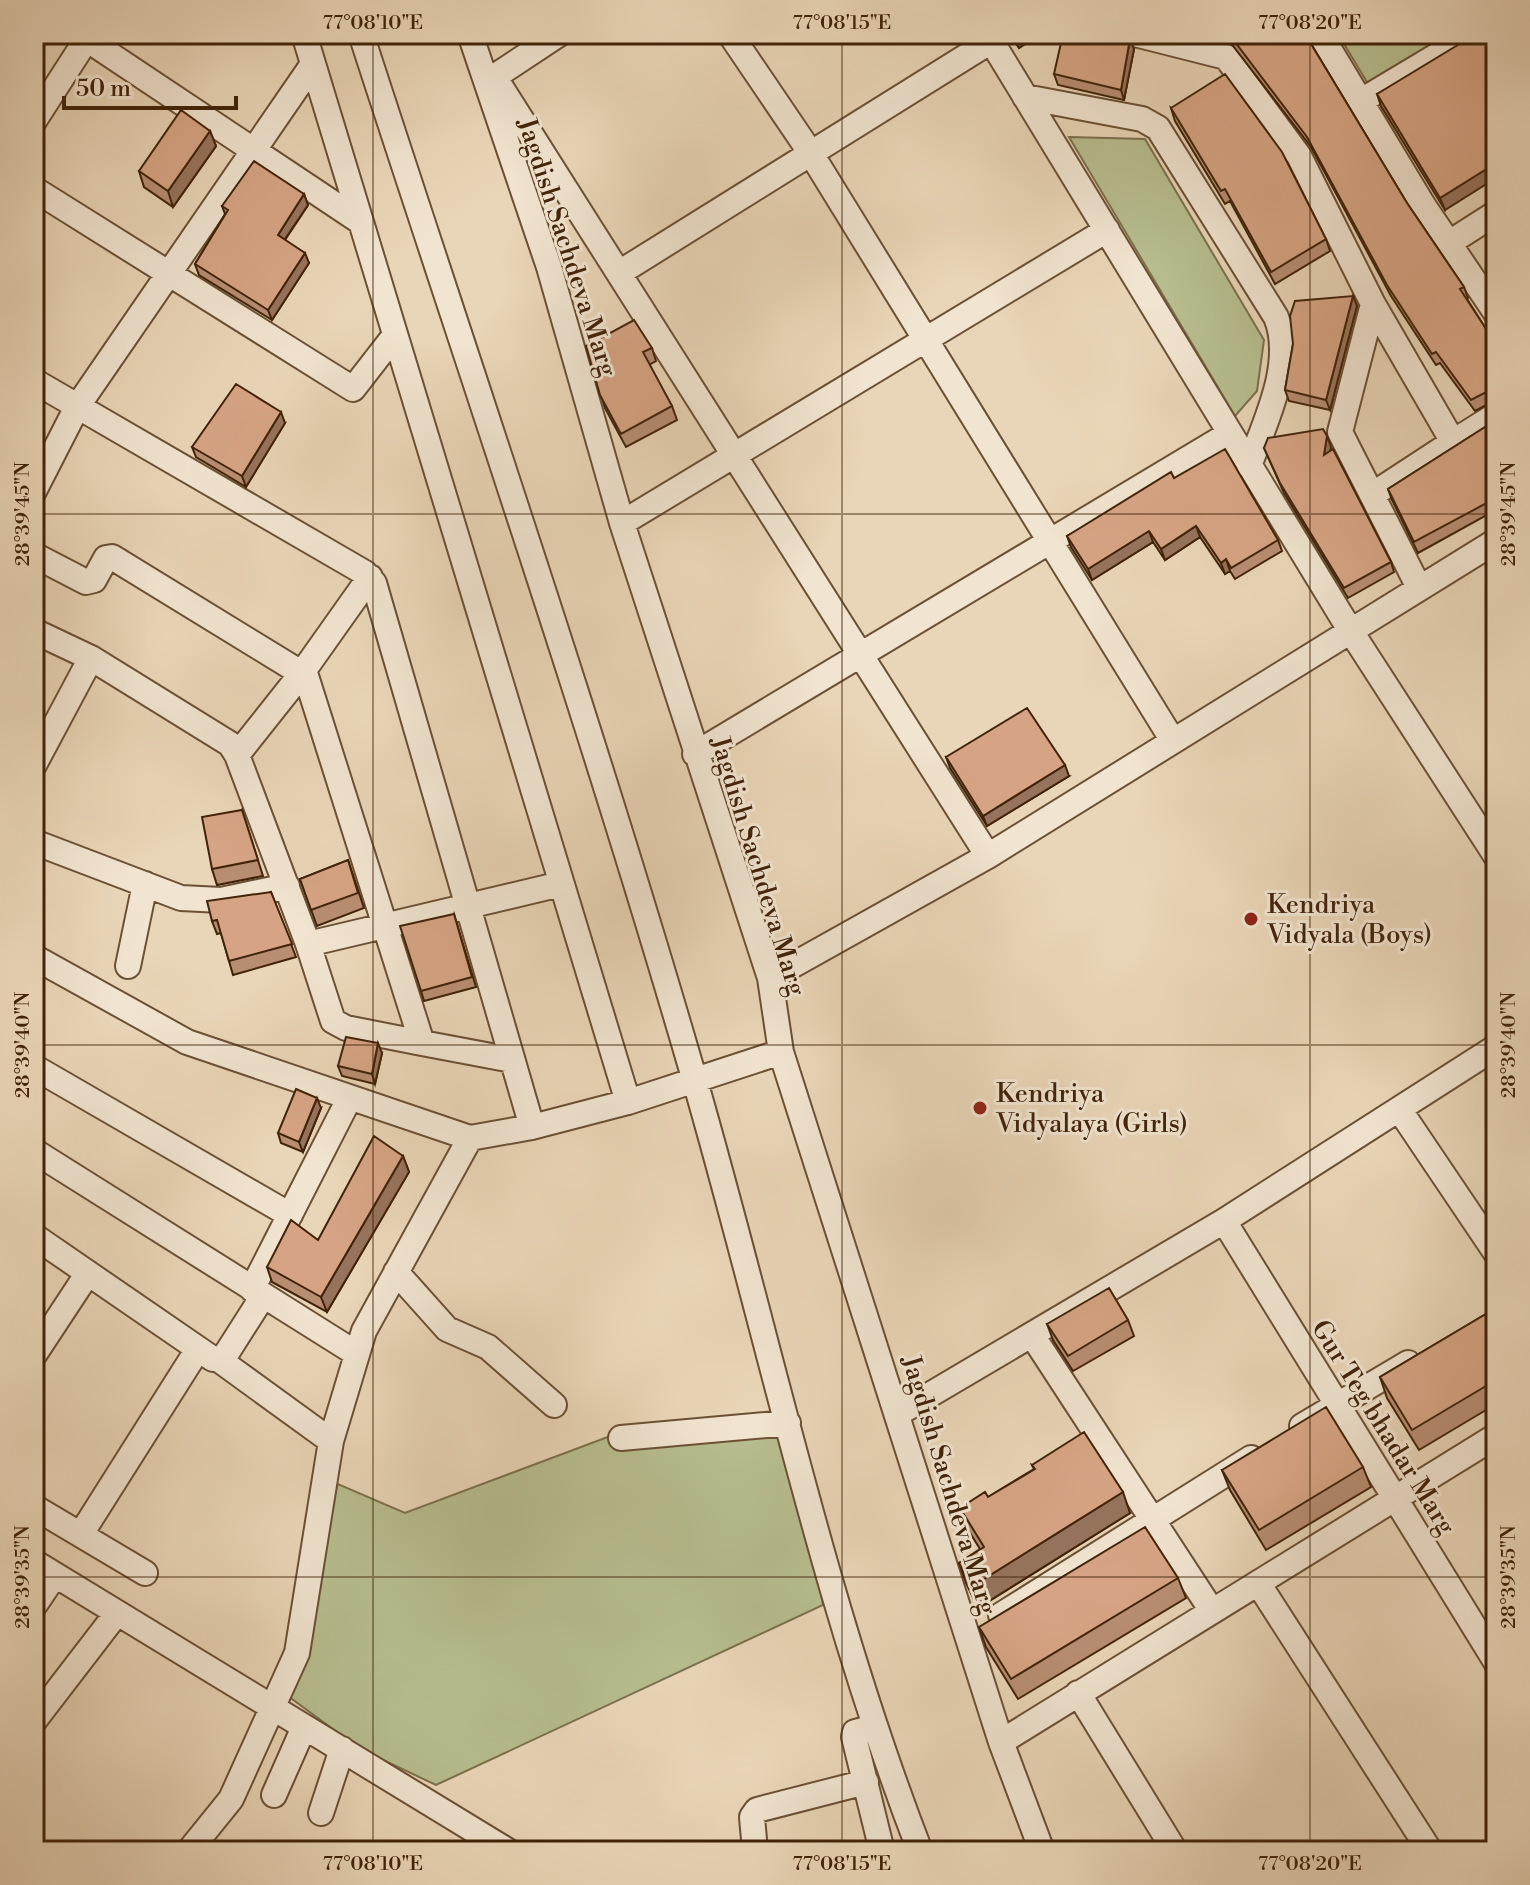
<svg xmlns="http://www.w3.org/2000/svg" width="1530" height="1885" viewBox="0 0 1530 1885" font-family="'Libre Bodoni',serif">
<rect width="100%" height="100%" fill="#e9d5b7"/>
<filter id="stains"><feTurbulence type="fractalNoise" baseFrequency=".0025" numOctaves="4"/><feColorMatrix values="0 0 0 0 .2 0 0 0 0 .09 0 0 0 0 .02 0 0 0 .5 -.17"/></filter>
<radialGradient id="worn" r=".72"><stop offset=".6" stop-color="#630" stop-opacity="0"/><stop offset="1" stop-color="#630" stop-opacity=".3"/></radialGradient>
<path fill="#b7bd8e" stroke="#7c704c" stroke-width="2" d="M1338 34H1461L1379 102Z
M1069 137 1145 139 1264 340 1257 391 1235 416Z
M790 1423 823 1605 436 1785 360 1749 273 1685 338 1484 405 1513 629 1429Z"/>
<g fill="none" stroke-linecap="round" stroke-linejoin="round">
<g stroke="#6b5034" stroke-width="28">
<path id="minor" d="M79 34 361 222
M304 34 628 1102
M361 34C474 382 593 729 695 1081 769 1337 823 1601 920 1851
M470 34 549 267 622 523 770 978 781 1052 1001 1742 1042 1851
M730 34 810 152 1173 741
M987 34 1350 630 1496 856
M1135 34 1226 57 1299 156 1373 304
M1320 34 1423 205 1496 313
M494 77 559 34
M495 78 988 856
M1025 97 1142 119 1158 128 1276 317C1295 363 1265 422 1249 466
M1361 101 1473 34
M34 121 90 34
M34 189 353 389 395 335
M1449 243 1496 213
M619 273 991 41
M34 381 365 573 374 583 532 1127
M1453 442 1496 415
M34 491 77 407 313 64
M1372 495 1453 442 1373 304 1340 432C1366 484 1393 535 1419 588
M622 523 1107 230
M34 555 86 582 94 580 106 558 112 557 306 676 422 1043 512 1060
M34 631 91 658 230 744 237 755 308 944 561 884
M695 754 1229 434
M237 755 302 673 370 577
M34 765 91 658
M34 842 181 898 221 900 287 886
M308 944 333 1021 346 1028 422 1043
M34 957 187 1042 470 1138 532 1127 628 1102 781 1052
M128 966 145 884
M770 978 988 856 1496 541
M34 1067 290 1215
M1399 1109 1496 1253
M34 1151 357 1354
M1224 1221 1496 1662
M34 1236 213 1359 224 1357 228 1351 263 1296
M396 1272 447 1329 488 1347 554 1405
M252 1289 349 1099
M1032 1335 1212 1611
M34 1355 88 1273
M218 1359 331 1441
M899 1413 1224 1221 1496 1047
M1302 1426 1408 1363
M621 1438 788 1423
M34 1507 145 1573
M81 1534 198 1349
M34 1562 508 1851
M1258 1583 1430 1851
M34 1606 55 1575
M1001 1615 1251 1458
M1078 1693 1175 1851
M34 1721 117 1613
M874 1727 855 1732 854 1737 882 1851
M1001 1742 1496 1436
M274 1795 304 1727
M321 1813 342 1749
M189 1851 231 1799 297 1653 331 1441 364 1331 470 1138
M755 1851 752 1817 757 1810 866 1782"/>
</g>
<use href="#minor" stroke="#f1e4d0" stroke-width="24"/>
</g>
<path fill="#b88d72" stroke="#412309" stroke-width="2" d="M1009 34H1040L1019 48Z
M1226 34H1305L1407 203 1464 287 1468 298 1467 299 1486 329 1496 331V400L1475 411 1440 363 1436 365 1391 296 1311 147 1227 38Z
M1496 34 1445 210 1381 106 1377 94Z
M1134 49 1124 100 1058 85 1054 74Z
M1171 108 1326 239 1330 251 1275 284 1230 201 1225 204 1175 121Z
M210 131 216 146 173 207 144 187 139 171Z
M304 194 308 205 285 240 309 263 272 320 199 275 195 264 225 214 222 206Z
M1353 296 1357 306 1330 410 1289 401 1285 390 1293 344Z
M586 346 652 348 656 361 649 365 672 406 677 420 626 447 605 408Z
M1496 420V510L1418 553 1392 500 1388 489Z
M285 423 246 487 196 457 192 447Z
M1327 436 1331 447 1330 451 1391 562 1394 572 1348 598 1284 493 1264 448Z
M1174 478 1278 540 1282 551 1235 579 1230 571 1225 574 1200 537 1165 560 1153 542 1092 580 1071 547 1067 536Z
M946 757 1069 776 987 826 950 768Z
M242 810 263 876 217 885 212 869Z
M348 860 364 908 317 926 300 879Z
M271 892 296 957 233 975 221 933 217 934 212 921Z
M454 914 476 987 424 1001 421 991Z
M382 1053 375 1084 342 1076 338 1066Z
M321 1108 303 1152 281 1143 278 1133Z
M403 1156 409 1172 327 1312 272 1282 267 1267 318 1240Z
M1496 1308V1404L1419 1450 1387 1398 1380 1377Z
M1128 1320 1134 1336 1073 1371 1053 1340 1047 1324Z
M1032 1465 1130 1513 978 1608 966 1583 959 1563 980 1549 967 1528 960 1508 988 1497 1034 1469Z
M1363 1467 1371 1487 1266 1550 1230 1490 1222 1470Z
M1178 1578 1186 1598 1018 1699 986 1647 979 1627Z"/>
<path fill="#96735c" stroke="#412309" stroke-width="2" d="M1021 34H1040L1019 48 1015 38Z
M1130 39 1134 49 1124 100 1121 90Z
M210 131 216 146 173 207 168 191Z
M1496 163V178L1445 210 1440 198Z
M304 194 308 205 281 245 278 235Z
M305 253 309 263 272 320 268 310Z
M1353 296 1357 306 1330 410 1326 400Z
M281 412 285 423 246 487 242 476Z
M1327 436 1331 447 1327 465 1324 455Z
M1196 526 1200 537 1165 560 1161 549Z
M1149 531 1153 542 1092 580 1088 569Z
M1226 559 1230 571 1225 574 1221 563Z
M1065 765 1069 776 987 826 983 816Z
M378 1043 382 1053 375 1084 372 1074Z
M317 1098 321 1108 303 1152 299 1142Z
M403 1156 409 1172 327 1312 321 1297Z
M1123 1492 1130 1513 978 1608 971 1587Z"/>
<path fill="#d6a484" stroke="#412309" stroke-width="2" d="M1063 34H1124L1130 39 1121 90 1054 74Z
M1229 34H1305L1407 203 1464 287 1460 289 1486 329 1493 325 1496 331V390L1492 389 1471 400 1436 352 1432 354 1387 285 1307 137Z
M1476 34H1496V163L1440 198 1377 94Z
M1225 74 1282 152 1326 239 1271 272 1225 189 1221 191 1171 108Z
M181 110 210 131 168 191 139 171Z
M254 161 304 194 278 235 305 253 268 310 195 264 228 210 222 206Z
M1353 296 1326 400 1285 390 1293 344 1290 316 1295 301Z
M634 320 652 348 643 352 672 406 621 434 600 395 586 346Z
M236 384 281 412 242 476 192 447Z
M1496 420V498L1414 542 1388 489Z
M1323 429 1327 436 1324 455 1333 449 1391 562 1344 588 1280 483 1264 448 1268 438Z
M1225 449 1278 540 1231 568 1226 559 1221 563 1196 526 1161 549 1149 531 1088 569 1067 536 1171 472 1174 478Z
M1027 708 1065 765 983 816 946 757Z
M242 810 258 860 212 869 202 817Z
M348 860 358 893 311 910 300 879Z
M271 892 292 944 229 961 217 920 212 921 207 901Z
M454 914 472 977 421 991 400 926Z
M346 1037 378 1043 372 1074 338 1066Z
M296 1089 317 1098 299 1142 278 1133Z
M374 1136 403 1156 321 1297 267 1267 291 1220 318 1240Z
M1109 1288 1128 1320 1068 1356 1047 1324Z
M1496 1308V1380L1412 1430 1380 1377Z
M1326 1407 1363 1467 1259 1530 1222 1470Z
M1084 1432 1123 1492 971 1587 959 1563 984 1547 960 1508 985 1492 988 1497 1035 1469 1032 1465Z
M1145 1527 1178 1578 1011 1679 979 1627Z"/>
<path fill="none" stroke="#412309" stroke-width="2" stroke-opacity="0.45" d="M373 34V1851M842 34V1851M1310 34V1851M34 514H1496M34 1045H1496M34 1577H1496"/>
<g fill="#8f2418" stroke="#f1e4d0" stroke-width="3">
<circle cx="1251" cy="919" r="8"/>
<circle cx="980" cy="1108" r="8"/>
</g>
<g text-anchor="middle" stroke-width="6" stroke-linejoin="round" paint-order="stroke">
<g font-size="26" fill="#412309" stroke="#f1e4d0">
<text transform="translate(568 247) rotate(72)" y="9">Jagdish Sachdeva Marg</text>
<text transform="translate(759 866) rotate(73)" y="9">Jagdish Sachdeva Marg</text>
<text transform="translate(1384 1427) rotate(58)" y="9">Gur Teg bhadar Marg</text>
<text transform="translate(950 1485) rotate(73)" y="9">Jagdish Sachdeva Marg</text>
</g>
<g font-size="26" fill="#412309" stroke="#f1e4d0" text-anchor="start">
<text x="1267" y="913">Kendriya<tspan x="1267" dy="30">Vidyala (Boys)</tspan></text>
<text x="996" y="1102">Kendriya<tspan x="996" dy="30">Vidyalaya (Girls)</tspan></text>
</g>
</g>
<rect width="1530" height="1885" fill="none" stroke="#e9d5b7" stroke-width="88"/>
<path d="M64 96v12h172v-12" fill="none" stroke="#412309" stroke-width="4"/>
<text x="76" y="96" font-size="24" fill="#412309" stroke="#f1e4d0" stroke-width="6" paint-order="stroke">50 m</text>
<rect x="44" y="44" width="1442" height="1797" fill="none" stroke="#412309" stroke-width="3"/>
<g font-size="20" text-anchor="middle" fill="#412309">
<text x="373" y="29">77°08'10"E</text>
<text x="842" y="29">77°08'15"E</text>
<text x="1310" y="29">77°08'20"E</text>
<text transform="translate(22 514) rotate(-90)" y="7">28°39'45"N</text>
<text transform="translate(1508 514) rotate(-90)" y="7">28°39'45"N</text>
<text transform="translate(22 1045) rotate(-90)" y="7">28°39'40"N</text>
<text transform="translate(1508 1045) rotate(-90)" y="7">28°39'40"N</text>
<text transform="translate(22 1577) rotate(-90)" y="7">28°39'35"N</text>
<text transform="translate(1508 1577) rotate(-90)" y="7">28°39'35"N</text>
<text x="373" y="1870">77°08'10"E</text>
<text x="842" y="1870">77°08'15"E</text>
<text x="1310" y="1870">77°08'20"E</text>
</g>
<rect width="100%" height="100%" filter="url(#stains)"/>
<rect width="100%" height="100%" fill="url(#worn)"/>
</svg>
